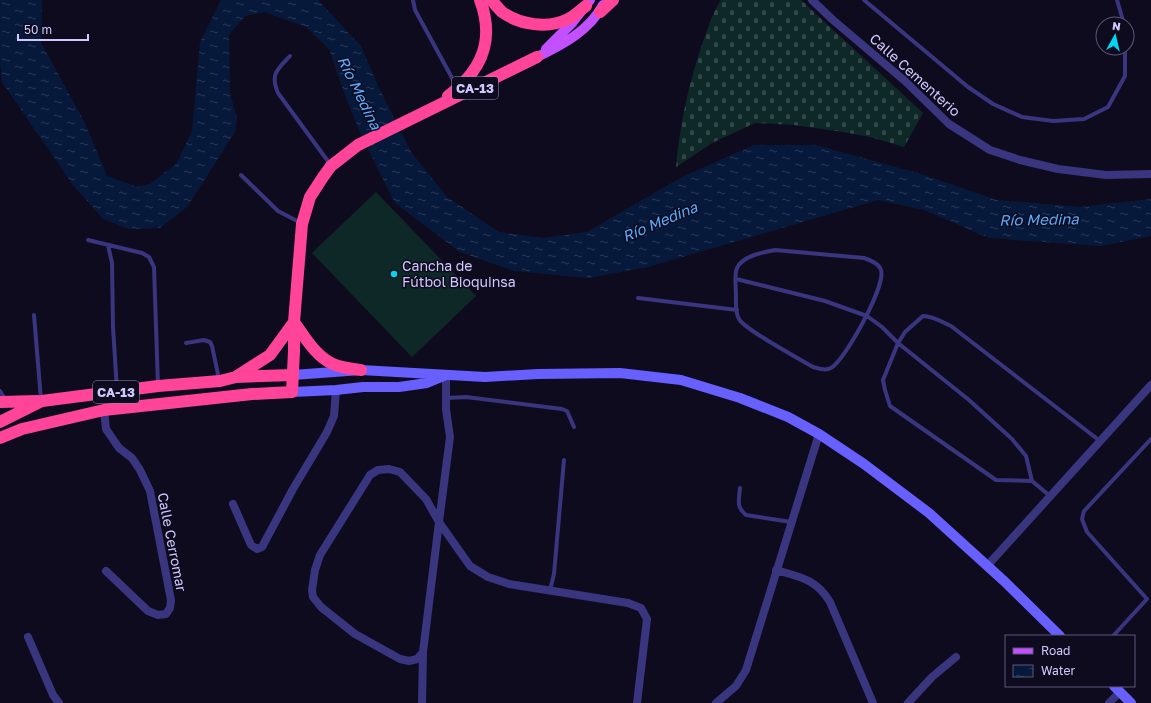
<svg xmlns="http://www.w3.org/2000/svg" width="1151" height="703" viewBox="0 0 1151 703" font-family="'Golos Text',sans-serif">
<defs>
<pattern id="cemetery-stones" width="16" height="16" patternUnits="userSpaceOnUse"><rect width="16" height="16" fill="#0e2828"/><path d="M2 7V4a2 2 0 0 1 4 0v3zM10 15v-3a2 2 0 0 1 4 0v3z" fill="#304648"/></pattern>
<pattern id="water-ripples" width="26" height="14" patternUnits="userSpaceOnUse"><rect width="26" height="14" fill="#07193b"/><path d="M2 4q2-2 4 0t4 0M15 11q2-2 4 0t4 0" fill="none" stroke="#2a3958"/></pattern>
</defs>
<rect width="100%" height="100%" fill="#0f0b1e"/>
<path fill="#0e2828" d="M376 192 476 296 412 357 312 253Z"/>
<path fill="url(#cemetery-stones)" d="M721 0H801L923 113 904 147 870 137 843 132 794 125 755 123 712 143 676 167C680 123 689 81 704 39 709 25 713 12 721 0Z"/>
<path fill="url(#water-ripples)" d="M0 0H42L41 43 84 121 107 176 137 187 150 184 177 163 192 131 200 42 221 0H318L361 46 380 90 411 152 447 197 499 232 543 238 587 232 682 177 754 145H816L921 174 997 200 1081 207 1151 199V236L1100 246 989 238 924 210 878 200 648 267 588 278 514 271 460 252 395 203 362 137 345 95 329 49 306 27 265 12 245 16 229 35 230 94 237 118 235 132 187 207 160 228 129 229 103 219 73 185 2 82 0 63Z"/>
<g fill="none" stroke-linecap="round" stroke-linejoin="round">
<path stroke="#39357f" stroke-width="4" d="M413 0 415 10 457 87
M864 0 968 87 993 104 1022 117 1053 121 1084 119 1108 107 1125 76V48
M1117 0 1124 24
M290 56C277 70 270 74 278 93L330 164
M241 175 278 211 301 223
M88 240 142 253 149 257 154 267 158 386
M108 245 112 263 113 327 117 390
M775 250 864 258C870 260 879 263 881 270 886 286 845 360 831 368 826 371 819 369 813 367 800 359 745 330 739 319 735 313 736 302 736 295 736 287 734 275 737 268 742 256 764 252 775 250Z
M736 279 825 301 867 316 882 327 898 343 969 400 1012 439 1026 456 1032 481
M638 298 737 310
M34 315 41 400
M186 343 204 340 210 342 212 346 219 379
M0 391 5 399
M446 398 466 397 562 409 567 411 574 427
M740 488C739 500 736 507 746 515L791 522
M1050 496 1032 481 996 480 890 406 885 390 883 380 898 343 905 332 923 316C933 316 942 322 951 326L1100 441
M550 590 554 574 564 460
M1113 636 1147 599 1087 532 1082 519 1084 511 1151 439"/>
<path stroke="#39357f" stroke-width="8" d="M812 0 833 20 905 81 949 124 990 150 1020 160 1058 169 1106 175 1151 174
M446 375V409L450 437 439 522 470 566 488 577 509 584 628 603 641 608 647 619 637 703
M104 410 106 429 119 448 132 458 140 470 150 491 171 600 170 608 166 614 158 615 148 611 106 571
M389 469 400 472 426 499 439 522 423 652 417 659 409 661 400 659 355 634 321 607 313 597 312 590 315 570 320 555 370 475 378 470Z
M233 504 251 545 257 549 262 547 293 489 327 432 334 416 336 390
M987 566 1151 385
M776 570C800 577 816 579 830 602L873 703
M28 637 53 695 59 703
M422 703 423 652
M716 703 736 686 746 670 819 434
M908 703 932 677 956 657
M1109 703 1120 692"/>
<path stroke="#6760ff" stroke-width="10" d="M293 375 361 370 485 377 538 374 620 373 681 380 740 398 788 417 819 434 864 464 929 513 1004 581 1060 636
M292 392 336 390 363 387H399L427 383 444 376
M1114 686 1131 703"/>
<path stroke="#c250ff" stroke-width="10" d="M546 49 572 23 590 0
M537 57C562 45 589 31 603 5"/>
<path stroke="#f49" stroke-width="12" d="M491 0C495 4 498 8 502 12 520 25 548 29 568 19 575 16 580 10 586 6
M600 12 613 0
M448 96C482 71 495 40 480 0
M294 322C304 336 316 357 333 364 342 368 352 369 361 370
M237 376 270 355 294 322
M0 402 38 401
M0 422 42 401 158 386 220 381 236 377 293 375
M0 438 22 429 104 410 252 394 292 392 294 351V322L302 224 310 197 323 177 331 166 358 145 537 57"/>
</g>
<circle fill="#00d5f4" stroke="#0f0b1e" stroke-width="1.5" cx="394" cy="274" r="4"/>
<g text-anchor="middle" stroke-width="3" stroke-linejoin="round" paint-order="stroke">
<g fill="#0f0b1e" stroke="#9690bc" stroke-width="1">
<rect x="452" y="77" width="46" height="22" rx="3"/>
<rect x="93" y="381" width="46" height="22" rx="3"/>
</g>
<g font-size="13" font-weight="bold" fill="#d0c9ff">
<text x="475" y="93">CA-13</text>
<text x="116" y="397">CA-13</text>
</g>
<g font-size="14" fill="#d0c9ff" stroke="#0f0b1e">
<text transform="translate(915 75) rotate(42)" y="5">Calle Cementerio</text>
<text transform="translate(172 542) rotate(79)" y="5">Calle Cerromar</text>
</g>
<g font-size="14" fill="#d0c9ff" stroke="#0f0b1e" text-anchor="start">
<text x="402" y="271">Cancha de<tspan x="402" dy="16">Fútbol Bioquinsa</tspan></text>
</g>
<g font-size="15" font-style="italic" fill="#57adff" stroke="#0f0b1e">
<text transform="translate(359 93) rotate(64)" y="5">Río Medina</text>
<text transform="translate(1039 220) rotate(-1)" y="5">Río Medina</text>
<text transform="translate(660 222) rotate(-23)" y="5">Río Medina</text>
</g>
</g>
<rect x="1005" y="635" width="130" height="52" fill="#0f0b1e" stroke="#5c5778"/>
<rect x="1013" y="648" width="20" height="6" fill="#c250ff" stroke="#5c5778"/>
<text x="1041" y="655" font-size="12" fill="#d0c9ff">Road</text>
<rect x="1013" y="665" width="20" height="12" fill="url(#water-ripples)" stroke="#5c5778"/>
<text x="1041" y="675" font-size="12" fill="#d0c9ff">Water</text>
<g transform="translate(1115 36) rotate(8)"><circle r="19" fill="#0f0b1e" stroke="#5c5778"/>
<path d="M0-3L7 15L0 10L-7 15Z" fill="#00d5f4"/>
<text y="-6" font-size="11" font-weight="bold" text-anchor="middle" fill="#d0c9ff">N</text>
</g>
<path d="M18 34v6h70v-6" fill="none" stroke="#d0c9ff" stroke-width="2"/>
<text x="24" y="34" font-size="12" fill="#d0c9ff" stroke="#0f0b1e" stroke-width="3" paint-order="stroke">50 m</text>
</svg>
